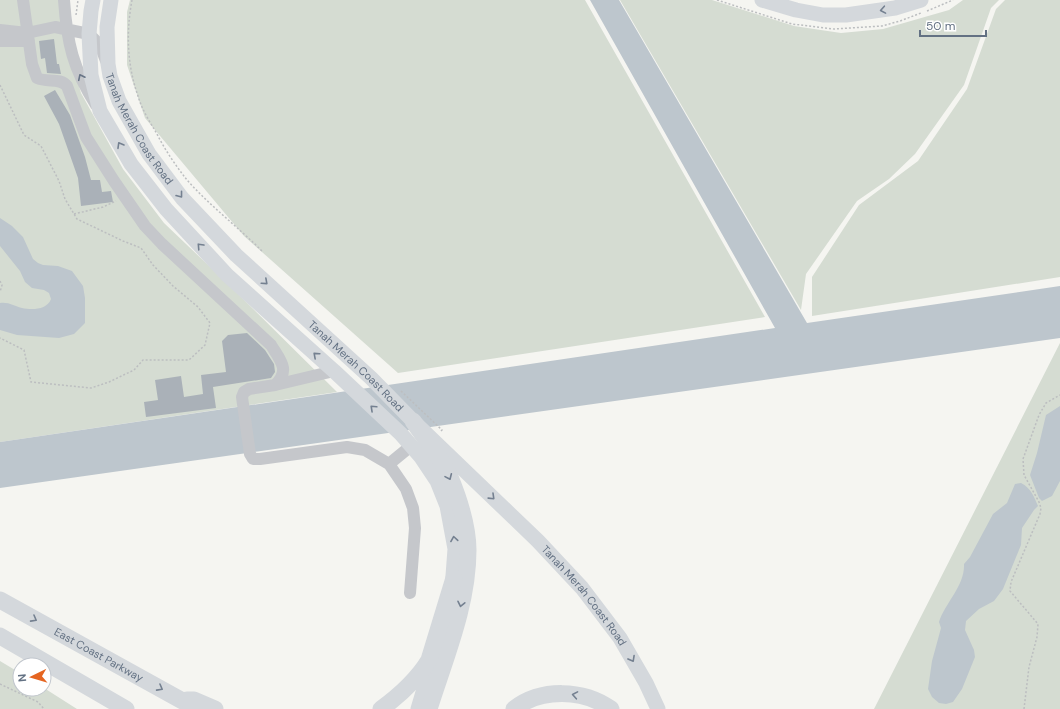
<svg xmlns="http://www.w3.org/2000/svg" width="1060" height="709" viewBox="0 0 1060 709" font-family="'DM Sans',sans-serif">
<rect width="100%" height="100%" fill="#f5f5f1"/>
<path fill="#d5dcd2" d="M0 0H60L65 38 81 93 123 169 164 223 229 285 337 392 0 442Z
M130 0H585L765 317 398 373 244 236 145 118 127 65V12Z
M620 0H712L794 26 841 33 883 29 949 10 963 0H999L991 8 964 85 915 154 889 179 857 201 806 274 801 310Z
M1005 0H1060V277L812 316V277L859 205 918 161 967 89 996 9Z
M1060 343V709H874Z
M0 661 20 673V689L44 688 77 709H0Z"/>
<path fill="#bdc6cd" d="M590 0H619L807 323 1060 286V338L0 488V442L775 328Z
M0 218 12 226 23 237 33 259 38 263 43 265 58 266 72 271 83 286 85 298V323L74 334 59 338 17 335 0 330V303C10 302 13 306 22 308 32 310 47 310 51 299L49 293 44 290 32 288 25 282 20 271 0 246Z
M1060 406V481L1052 496 1042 501 1039 498 1030 475 1037 453 1046 415Z
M1021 483C1031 488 1034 497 1038 506L1034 510 1022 528 1021 545 1003 589 994 601 979 609 966 621 965 630 974 650 975 657 962 689 953 702 946 704 939 703 932 697 928 689 932 661 941 628 939 622C945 603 965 586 964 564L970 557 993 514 1007 503 1015 484Z"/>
<path fill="#aab1b8" d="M54 39 57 64H59L61 74 47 73 45 58 41 59 39 41Z
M55 90 70 115 85 157 91 180H100L102 192 111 191 113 202 81 206 78 178 59 124 44 96Z
M247 333 265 350 274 364 275 372 271 378 213 387 216 408 146 417 144 402 158 400 155 380 181 376 184 397 203 394 201 375 226 372 222 341 228 335Z"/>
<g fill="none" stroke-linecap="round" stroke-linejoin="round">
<path stroke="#bcbec0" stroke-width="1.5" stroke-dasharray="2 2" stroke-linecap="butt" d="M132 0C126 32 127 65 138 96 142 110 150 122 157 134 165 150 176 166 187 180 210 206 238 227 262 251
M717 0 792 24 834 29 882 26 900 21 921 13
M927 11 953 0
M76 15 78 0
M0 85 24 135 41 146 59 181 65 199 77 219 123 241 141 248 153 265 173 286 198 307 210 323 205 345 189 360H143L134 370 109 382 91 388 31 382 24 350 0 338
M74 214 103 207 116 201
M0 281 2 285 0 292
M401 391 442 430 441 431
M0 684 38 702 44 709
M1024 709 1029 667 1037 637 1038 624 1010 591 1011 582 1040 514 1041 508 1039 502 1024 475 1023 459 1039 415 1046 403 1060 395"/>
<path stroke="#c5c7cb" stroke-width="12" d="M23 0 32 64 37 78C47 83 60 77 67 86L86 137 114 181 145 226 162 244 271 345C280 360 291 370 275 385
M64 0C67 43 73 69 96 105
M0 30 27 33 55 27 89 34 100 45 106 61
M0 41H29
M334 371 275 385 249 389 244 392 242 397 250 454 253 459H260L347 447 365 450 389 464 406 489 413 508 415 528 410 593
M389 464 411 446"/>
<g stroke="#d4d8dc" stroke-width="15">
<path d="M93 0 91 11 89 34 91 75 100 111 131 164 166 209 227 275 334 371 401 434 421 457 437 481 447 506 455 549 452 589"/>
<path id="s1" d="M111 0 107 27 108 64 110 76 119 101 149 154 182 198 236 255 371 378 413 421 538 541 582 588 620 638 646 683 658 709"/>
<path d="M762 0 796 10 823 15H846L895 8 921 0"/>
<path d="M418 709 433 659"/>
</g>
<g stroke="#d4d8dc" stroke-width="17">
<path d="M413 421C425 439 441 457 450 477 459 499 468 526 468 550 468 605 445 658 429 709"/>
<path id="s2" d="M0 600 197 709"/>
<path d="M0 636 126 709"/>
<path d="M187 700H194L215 709"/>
<path d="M381 709C400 695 417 680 429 660L454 578"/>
<path d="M514 709C541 688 583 689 611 709"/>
</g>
</g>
<defs><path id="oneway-chevron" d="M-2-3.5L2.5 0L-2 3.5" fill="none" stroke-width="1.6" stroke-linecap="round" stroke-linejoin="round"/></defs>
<g stroke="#748090">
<use href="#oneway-chevron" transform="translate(883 10) rotate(170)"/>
<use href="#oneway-chevron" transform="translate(120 145) rotate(-120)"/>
<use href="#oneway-chevron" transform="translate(180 195) rotate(52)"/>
<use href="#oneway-chevron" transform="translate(200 246) rotate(-133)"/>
<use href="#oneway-chevron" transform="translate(265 282) rotate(42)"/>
<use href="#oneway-chevron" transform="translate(316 355) rotate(-138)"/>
<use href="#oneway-chevron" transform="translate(373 408) rotate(-137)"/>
<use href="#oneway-chevron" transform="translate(449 477) rotate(66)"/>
<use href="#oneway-chevron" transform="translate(492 497) rotate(44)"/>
<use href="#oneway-chevron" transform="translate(454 539) rotate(-99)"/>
<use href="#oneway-chevron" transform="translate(461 604) rotate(102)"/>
<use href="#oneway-chevron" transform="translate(34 619) rotate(29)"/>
<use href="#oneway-chevron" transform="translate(632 659) rotate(61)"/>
<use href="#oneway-chevron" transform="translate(160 688) rotate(29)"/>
<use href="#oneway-chevron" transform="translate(575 695) rotate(-170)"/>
</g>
<use stroke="#687587" href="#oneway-chevron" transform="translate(81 77) rotate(-116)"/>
<g text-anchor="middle" stroke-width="4" stroke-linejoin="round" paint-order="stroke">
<g font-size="11" fill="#637183" stroke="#fff">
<text dy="4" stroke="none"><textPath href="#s1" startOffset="137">Tanah Merah Coast Road</textPath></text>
<text dy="4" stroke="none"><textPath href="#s1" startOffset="461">Tanah Merah Coast Road</textPath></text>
<text dy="4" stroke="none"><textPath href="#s1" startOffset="785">Tanah Merah Coast Road</textPath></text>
<text dy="4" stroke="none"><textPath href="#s2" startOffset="113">East Coast Parkway</textPath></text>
</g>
</g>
<g transform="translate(32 677) rotate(265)"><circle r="19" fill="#ffffff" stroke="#c1c6cd"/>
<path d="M0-3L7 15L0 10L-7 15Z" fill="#e56521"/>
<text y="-6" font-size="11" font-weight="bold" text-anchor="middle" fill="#637183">N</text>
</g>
<path d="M920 30v6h66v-6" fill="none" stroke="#637183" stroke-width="2"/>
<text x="926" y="30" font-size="12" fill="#637183" stroke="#ffffff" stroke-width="3" paint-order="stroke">50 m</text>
</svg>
